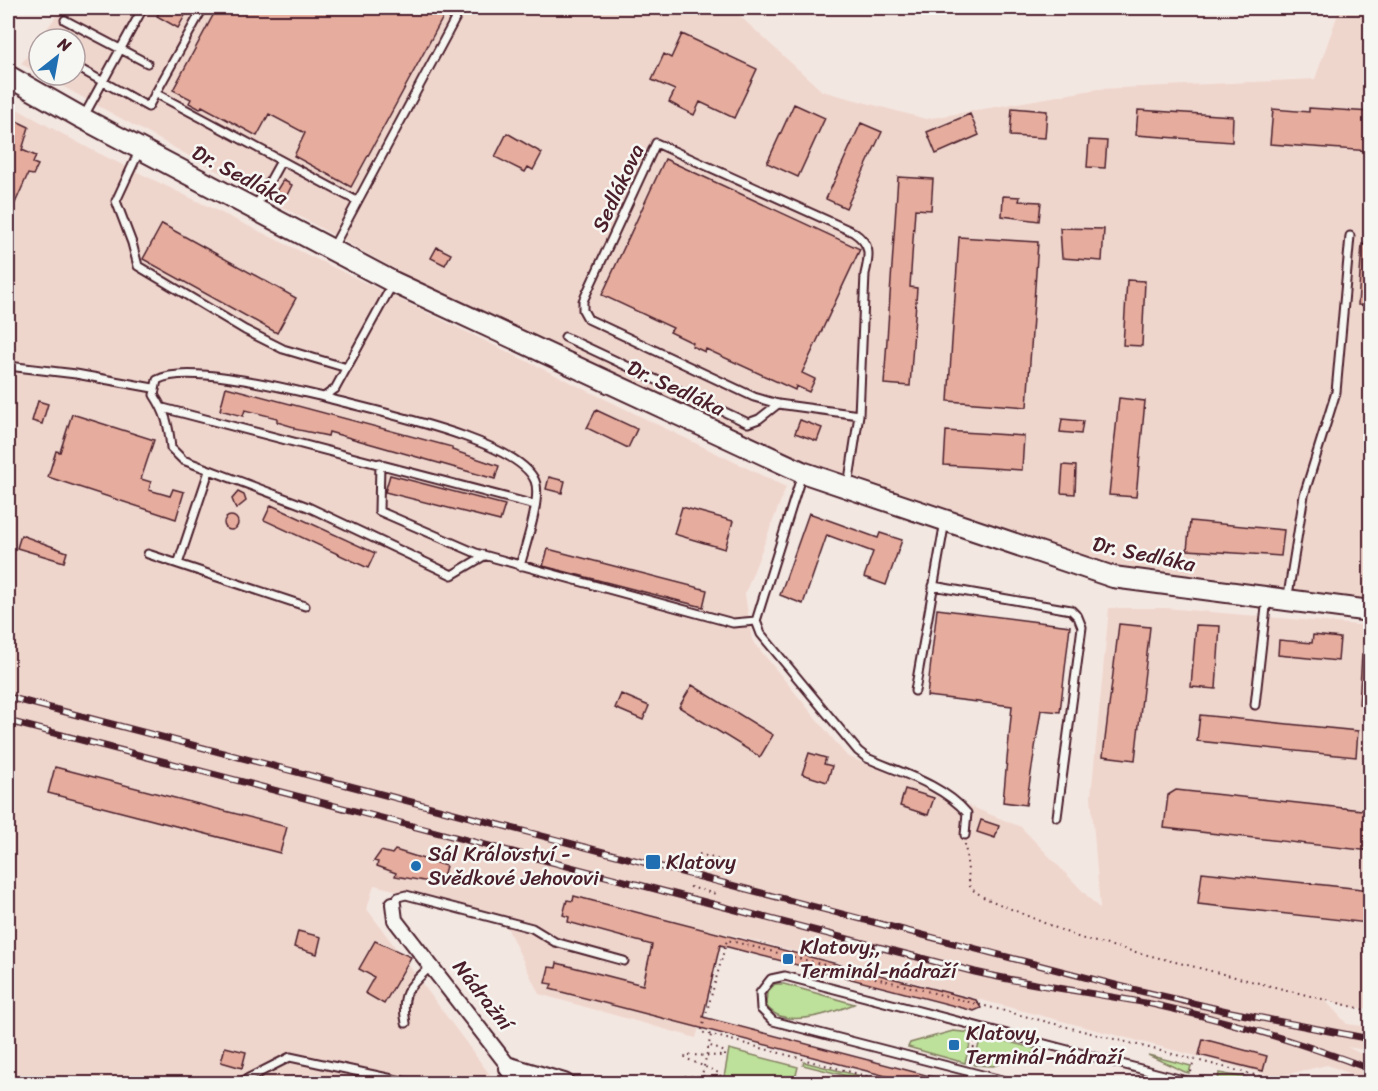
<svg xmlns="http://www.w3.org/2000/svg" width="1378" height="1091" viewBox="0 0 1378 1091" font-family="Sriracha,sans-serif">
<rect width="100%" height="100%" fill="#f3e7e1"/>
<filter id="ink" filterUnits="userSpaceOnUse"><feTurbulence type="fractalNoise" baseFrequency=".0167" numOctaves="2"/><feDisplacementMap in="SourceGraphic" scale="12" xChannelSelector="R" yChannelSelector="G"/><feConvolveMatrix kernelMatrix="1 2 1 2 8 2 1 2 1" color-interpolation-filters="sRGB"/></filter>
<g filter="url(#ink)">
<path fill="#efd6cd" d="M62 8H731L822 91 926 119 1098 89 1315 79 1340 8H1370V600L1113 565 850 480 772 446 424 285 42 75H75V39H39V73L21 64Z
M8 104 90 149 786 487 745 594 752 640 847 756 1021 827 1100 909 1091 796 1109 608H1166L1370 626V1008H1356L1325 1000 1347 1024 1370 1027V1051L1347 1047 1370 1058V1081L1327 1065 1276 1077 725 933 696 1038 539 994 502 917 374 885 367 909 493 1079 492 1083H8Z"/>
<path fill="#bde09a" stroke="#848062" stroke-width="1.5" d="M775 984H784L854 1004C832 1013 783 1031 766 1005L767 992Z
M953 1031 973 1033 965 1063 908 1047 910 1043Z
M981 1035 1037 1049 1039 1052 993 1066 974 1065Z
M729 1049 798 1067 794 1083H723Z
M1148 1055 1191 1066 1189 1073 1185 1072Z
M804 1062 888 1083 866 1081 865 1083H858L859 1079 803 1065Z
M1219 1073 1274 1083H1230L1218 1080Z"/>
<path fill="#e6ad9e" stroke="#4a1f2b" stroke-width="1.5" d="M162 8H189L178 28 157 16Z
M217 8H448L351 187 294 156 305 133 269 114 257 136 202 106 200 109 189 103 191 99 173 90Z
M682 34 757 69 734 118 700 102 694 115 678 107 669 102 675 90 652 80 664 54 671 58Z
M794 104 825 118 798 177 767 163Z
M1012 108 1047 111 1045 138 1010 136Z
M1309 108 1371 112V151L1270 144 1273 109 1309 112Z
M1138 110 1233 116 1232 142 1136 135Z
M970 114 979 135 936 154 927 132Z
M8 117 29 127 22 150 36 156 33 163 38 165 33 175 28 174 8 219Z
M861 123 882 132 846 208 826 199Z
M507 133 542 153 533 170 528 167 525 172 495 157Z
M1089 140 1107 141 1105 168 1087 167Z
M665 159 860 249 802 373 815 379 809 392 796 386 795 390 706 349 705 352 692 346 693 343 670 332 673 328 602 295Z
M898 177 933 179 931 210 915 209 910 287 917 288 910 386 884 384Z
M283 180 292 185 285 199 275 193Z
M1003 196 1020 197 1019 201 1041 202 1039 221 1002 216Z
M162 224 296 298 277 333 143 259Z
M1060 228 1104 229 1102 261 1062 258Z
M959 237 1038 242 1027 407 948 401Z
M1362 244 1371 245V306L1358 305Z
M437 247 451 254 445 265 431 258Z
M1127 280 1145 281 1142 346 1123 345Z
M226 387 452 447V450L499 466 495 479 329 432 328 436 294 429V427L277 422V418L245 410 243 416 220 410Z
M1119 398 1145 401 1136 497 1109 495Z
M38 401 48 404 42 424 32 421Z
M596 410 637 429 628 448 587 428Z
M72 414 154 440 141 479 151 482 149 490 170 496 173 489 184 492 176 519 48 477 56 451 60 452Z
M1062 419 1083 421 1081 434 1060 432Z
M800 420 822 428 817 441 795 433Z
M946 431 1024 436 1022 470 944 465Z
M1063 465 1076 466 1075 494 1061 493Z
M390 475 505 505 500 521 385 492Z
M549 477 565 481 562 493 546 489Z
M238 492 244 495 246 501 236 509 232 499Z
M271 505 375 553 368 568 264 520Z
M682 507 733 521 725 549 674 534Z
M809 513 878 538 880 533 902 540 886 585 864 577 873 552 827 535 803 604 780 595Z
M224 523a7 7 0 1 1 14 0a7 7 0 1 1-14 0Z
M1190 521 1284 530 1281 556 1187 550Z
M21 535 67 552 64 562 17 548Z
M548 549 707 590 703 607 543 566Z
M937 609 1070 626 1060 712 1041 710 1026 805 1003 802 1012 706 927 696Z
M1119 624 1150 627 1135 760 1103 756Z
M1196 625 1220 626 1216 689 1191 687Z
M1313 635 1340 638 1338 661 1278 655 1279 640 1312 643Z
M1362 654H1371V705L1359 704Z
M692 685 773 735 760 757 679 707Z
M621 694 649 706 643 720 615 708Z
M1200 715 1358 731 1356 757 1197 741Z
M809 753 826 758 824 764 832 766 827 782 802 774Z
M55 767 287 827 280 853 48 793Z
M905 789 934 798 928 815 900 806Z
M1176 790 1371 811V851L1164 828 1168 795Z
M981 820 999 826 995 838 977 832Z
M395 850 446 866 441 884 395 876 396 873 377 866 378 862 374 861 381 851 392 854Z
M1202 872 1371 890 1368 923 1198 904Z
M574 896 976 1000 981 1008 974 1011 720 945 703 1017 945 1080 944 1083H913L550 989 552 984 545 983 549 967 556 968 557 963 643 985 652 945 568 922 569 917 563 915 567 900 573 901Z
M298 931 321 937 317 954 294 947Z
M375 941 411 957 384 1004 365 993 374 977 359 969Z
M1203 1039 1267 1056 1263 1071 1199 1055Z
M225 1047 246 1052 242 1068 221 1062Z"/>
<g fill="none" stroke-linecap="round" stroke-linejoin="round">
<g stroke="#4a1f2b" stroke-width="11">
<path id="lane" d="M65 20 147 63
M75 66 148 107 203 8
M155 93 357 201
M84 116 143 8
M136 158 116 201 132 243 138 266 245 330 283 349 347 368
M255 208 281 161
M332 249 461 8
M392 285 335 389 324 397C288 389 187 363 157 380L154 395C166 413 169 427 171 448L183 460 308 507 452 575 484 556
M565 337 748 423 759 419 778 404
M8 366 76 374 153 388
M324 397C368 410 518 439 535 481 542 498 525 547 520 566
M163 408 535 505
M380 463 379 511 476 553 733 623 756 621
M802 474 756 621 761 634 858 751 867 758C901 773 942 784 967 813L965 835
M848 486 859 415 865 274C870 254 871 244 853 232L656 143 583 301V310L588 319 754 397 778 404 859 415
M148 554 305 606
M178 564 209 471
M933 586 1071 610 1078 617 1082 627 1057 817
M1289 589 1304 495 1336 392 1350 236
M915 691 945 521
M1255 705 1267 598
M393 904 398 897 406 895 532 928 555 942 624 961
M406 1023C400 992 409 987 431 966
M237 1084 290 1057 416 1084
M1017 1084 773 1021 761 1009 760 993 771 979 785 976 1198 1084"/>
</g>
<g stroke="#4a1f2b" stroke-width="18">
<path id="street" d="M393 904 395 920 510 1068"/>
</g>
<g stroke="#4a1f2b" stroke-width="24">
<path id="secondary" d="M8 76 82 118 393 282 802 472 1113 577 1370 611
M510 1068 564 1084"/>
</g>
<path stroke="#4a1f2b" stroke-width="2" stroke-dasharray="1.5 4.5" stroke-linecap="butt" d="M965 844 970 888 985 898 1080 938 1370 1011
M699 854 724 861
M690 887 716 894
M970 1060 977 1037
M1191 1072 1194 1060
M692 1084 681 1079 682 1076 720 1077 721 1074 685 1058 686 1055 725 1056V1052L708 1045
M700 1084 711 1035
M896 1084 701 1032 727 940 1290 1084"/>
<use href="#lane" stroke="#f6f6f2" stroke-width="7"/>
<use href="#street" stroke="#f6f6f2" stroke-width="14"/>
<use href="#secondary" stroke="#f6f6f2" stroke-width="20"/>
<g stroke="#4a1f2b" stroke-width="7">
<path id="rail" d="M8 697 1119 986 1231 1012 1370 1039
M8 721 975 972C1035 986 1096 993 1156 1005 1229 1021 1300 1042 1370 1069"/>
</g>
<use href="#rail" stroke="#f6f6f2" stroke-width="4.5" stroke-dasharray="14" stroke-linecap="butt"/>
</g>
</g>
<g fill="#1f6fb2" stroke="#f6f6f2" stroke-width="2">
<rect x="645" y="854" width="16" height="16" rx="3"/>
<circle cx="416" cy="866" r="6"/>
<rect x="782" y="953" width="12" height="12" rx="3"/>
<rect x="948" y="1039" width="12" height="12" rx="3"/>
</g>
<g text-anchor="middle" stroke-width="5" stroke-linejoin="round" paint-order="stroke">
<g font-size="21" fill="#4a1f2b" stroke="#f6f6f2">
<text transform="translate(240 175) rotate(28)" y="7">Dr. Sedláka</text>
<text transform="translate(618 188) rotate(-65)" y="7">Sedlákova</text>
<text transform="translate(676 388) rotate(25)" y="7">Dr. Sedláka</text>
<text transform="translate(1144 554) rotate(12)" y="7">Dr. Sedláka</text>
<text transform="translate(483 995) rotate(52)" y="7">Nádražní</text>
</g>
<g font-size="21" fill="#4a1f2b" stroke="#f6f6f2" text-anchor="start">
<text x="428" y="861">Sál Království -<tspan x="428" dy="24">Svědkové Jehovovi</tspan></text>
<text x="666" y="869">Klatovy</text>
<text x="800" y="954">Klatovy,,<tspan x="800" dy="24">Terminál-nádraží</tspan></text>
<text x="966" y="1040">Klatovy,<tspan x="966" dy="24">Terminál-nádraží</tspan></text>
</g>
</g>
<rect width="1378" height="1091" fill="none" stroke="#f6f6f2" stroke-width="30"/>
<rect x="15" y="15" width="1348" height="1061" fill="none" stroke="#4a1f2b" stroke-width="2" filter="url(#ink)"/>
<g transform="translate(57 57) rotate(31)"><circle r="28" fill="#f6f6f2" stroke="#b1a0a2" stroke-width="1.5"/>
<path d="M0-4.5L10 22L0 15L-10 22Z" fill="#1f6fb2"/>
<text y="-9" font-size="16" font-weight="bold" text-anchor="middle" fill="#4a1f2b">N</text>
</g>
</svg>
